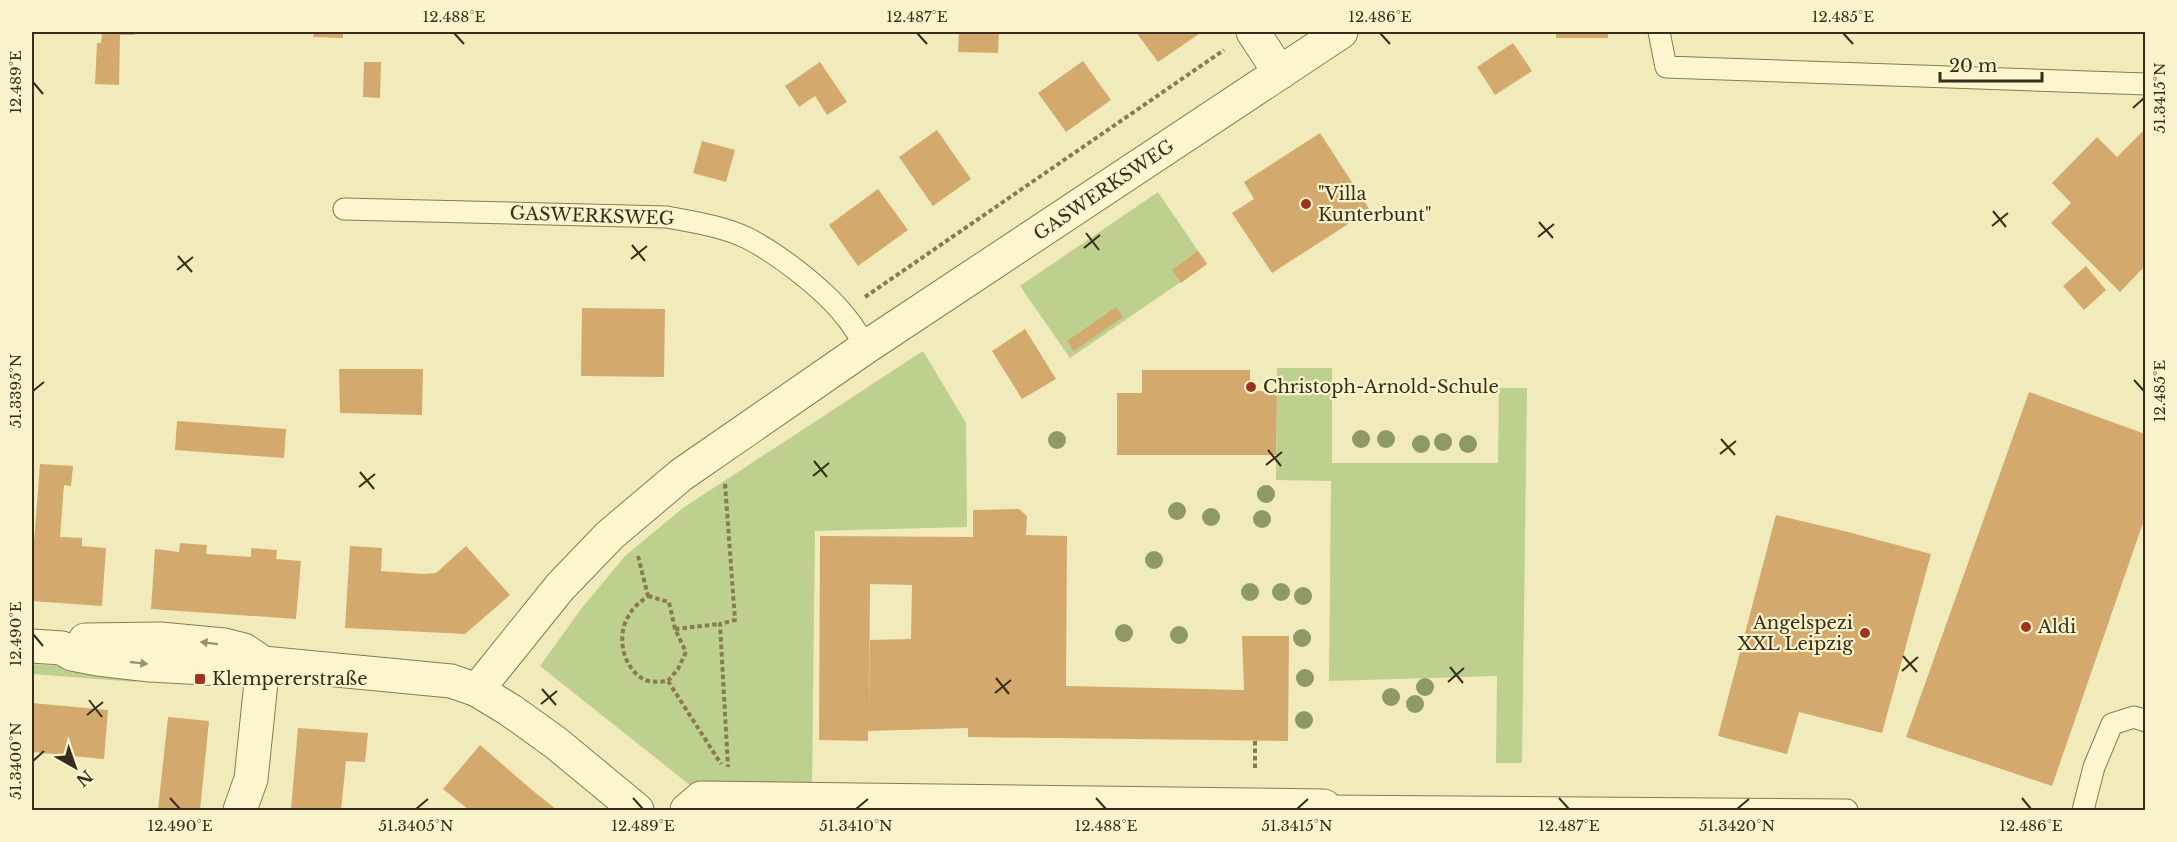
<svg xmlns="http://www.w3.org/2000/svg" width="2177" height="842" viewBox="0 0 2177 842" font-family="'Libre Baskerville',serif">
<rect width="100%" height="100%" fill="#f1ebbb"/>
<path fill="#bdd08e" d="M1158 192 1207 264 1070 358 1020 286Z
M923 351 966 423 967 527 815 531 812 785 691 786 540 666 581 609 625 556 683 508Z
M1277 368H1332V463H1498L1499 388H1527L1522 763H1496L1497 676 1329 681 1331 481 1276 480Z
M32 664 137 671 136 682 32 674Z"/>
<path fill="#d3a96d" fill-rule="evenodd" d="M102 32H135V35H120L119 85 95 84 97 43H101Z
M314 32H343V38L313 37Z
M959 32H999L998 53 958 52Z
M1136 32H1202L1158 62Z
M1556 32H1608V38H1556Z
M1513 43 1532 71 1495 95 1477 67Z
M1083 61 1111 100 1066 132 1038 93Z
M364 62H381L380 98 363 97Z
M820 62 847 102 827 115 815 96 799 107 785 86Z
M2145 129V266L2120 292 2051 223 2071 203 2052 183 2097 137 2117 157Z
M937 130 971 179 933 206 899 157Z
M1320 133 1370 210 1272 273 1232 213 1254 199 1244 182Z
M702 141 735 150 726 182 693 173Z
M878 189 908 230 858 266 829 225Z
M1198 251 1207 264 1181 283 1172 270Z
M2086 266 2106 290 2084 310 2063 286Z
M1116 307 1123 317 1074 351 1067 341Z
M582 308 665 309 664 377 581 376Z
M1025 329 1056 379 1022 399 992 351Z
M339 369H423L422 415 340 413Z
M1142 370H1250V391H1277L1276 455H1117V393H1142Z
M2029 392 2145 434V517L2052 786 1906 737Z
M177 421 286 429 284 458 175 450Z
M40 464 73 466 71 486 64 485 60 537 82 538V546L106 548 102 606 32 601V542H34Z
M1019 509 1027 516 1026 535 1067 536 1066 686 1244 690 1242 636H1289L1288 741 968 737V728L868 731V741L819 740 820 536 973 537V510ZM870 584 912 585 911 639 870 640 869 722Z
M1776 515 1848 532 1931 554 1882 733 1799 712 1787 754 1718 736Z
M180 543 207 545 206 554 251 557V548L277 550 276 559 301 561 296 619 151 609 155 549 179 552Z
M350 546 382 548 381 571 423 574 436 573 466 546 510 595 465 634 345 628Z
M32 703 108 710 104 759 32 752Z
M168 717 209 721 200 810H158Z
M298 728 368 733 365 762 346 761 341 810 291 809Z
M480 745 532 790 557 810H469L443 789Z"/>
<g fill="none" stroke-linecap="round" stroke-linejoin="round">
<g stroke="#8a7a53" stroke-width="23">
<path id="service" d="M1659 32 1666 67 2146 84
M344 209 667 217C693 222 722 226 747 238 777 253 824 289 845 316 853 325 859 336 866 347
M1324 806 1847 810
M2083 810 2094 767 2112 724 2134 717 2146 721"/>
</g>
<g stroke="#8a7a53" stroke-width="35">
<path id="minor" d="M1253 32 1280 73
M477 690 560 587 610 535 681 475 866 347 1341 32
M240 810 251 779 263 663
M687 810 701 798 1324 806"/>
</g>
<g stroke="#8a7a53" stroke-width="35">
<path id="tertiary" d="M85 640 160 639 224 645 244 650 263 663
M32 646 62 648 72 654 98 659 150 665 223 669 243 667 263 663 451 681 477 690 510 710 556 743 637 810"/>
</g>
<path stroke="#8a7a53" stroke-width="4" stroke-dasharray="4.5 3" stroke-linecap="butt" d="M865 297 1224 50
M725 484 735 620 720 624 728 767
M638 556 648 596
M648 596 669 602 675 629 686 652 678 669 668 681C658 682 648 683 640 677 622 664 617 635 628 617 632 608 640 602 648 596Z
M675 629 720 624
M668 681 721 764
M1255 741V771"/>
<use href="#service" stroke="#fcf6ce" stroke-width="21"/>
<use href="#minor" stroke="#fcf6ce" stroke-width="33"/>
<use href="#tertiary" stroke="#fcf6ce" stroke-width="33"/>
</g>
<g fill="#8f9965">
<circle cx="1361" cy="439" r="9"/>
<circle cx="1386" cy="439" r="9"/>
<circle cx="1057" cy="440" r="9"/>
<circle cx="1443" cy="442" r="9"/>
<circle cx="1421" cy="444" r="9"/>
<circle cx="1468" cy="444" r="9"/>
<circle cx="1266" cy="494" r="9"/>
<circle cx="1177" cy="511" r="9"/>
<circle cx="1211" cy="517" r="9"/>
<circle cx="1262" cy="519" r="9"/>
<circle cx="1154" cy="560" r="9"/>
<circle cx="1250" cy="592" r="9"/>
<circle cx="1281" cy="592" r="9"/>
<circle cx="1303" cy="596" r="9"/>
<circle cx="1124" cy="633" r="9"/>
<circle cx="1179" cy="635" r="9"/>
<circle cx="1302" cy="638" r="9"/>
<circle cx="1305" cy="678" r="9"/>
<circle cx="1425" cy="687" r="9"/>
<circle cx="1391" cy="697" r="9"/>
<circle cx="1415" cy="704" r="9"/>
<circle cx="1304" cy="720" r="9"/>
</g>
<defs><path id="oneway-solid" d="M-6-.8H1V-3.2L6.5 0L1 3.2V.8H-6Z" transform="scale(1.5)"/></defs>
<g fill="#9a9274">
<use href="#oneway-solid" transform="translate(209 643) rotate(-173)"/>
<use href="#oneway-solid" transform="translate(139 663) rotate(6)"/>
</g>
<path fill="none" stroke="#372d1a" stroke-width="2" d="M454 33 464 44M917 33 927 44M1380 33 1390 44M1843 33 1853 44M33 82 43 94M2133 108 2144 98M1993 211 2006 227M1539 222 1553 238M1992 226 2008 213M1086 233 1099 250M1538 237 1554 224M632 245 645 261M1084 248 1100 235M178 256 192 272M631 259 647 246M177 270 193 257M2134 380 2144 391M33 391 44 382M1721 439 1735 455M1268 450 1281 466M1720 454 1736 441M814 461 827 477M1266 465 1282 452M360 472 374 489M813 476 829 463M359 487 375 474M33 634 43 646M1903 656 1917 672M1450 667 1463 683M1902 671 1918 657M996 678 1009 694M1448 682 1464 668M542 689 556 705M995 693 1011 680M89 700 102 717M541 704 557 691M87 715 103 702M33 761 44 751M170 798 180 809M633 798 643 809M1096 798 1106 809M1559 798 1569 809M2022 798 2031 809M416 809 428 799M856 809 868 799M1297 809 1308 799M1737 809 1749 799"/>
<g fill="#9e341e" stroke="#f8f3cb" stroke-width="2">
<circle cx="1306" cy="204" r="6"/>
<circle cx="1251" cy="387" r="6"/>
<circle cx="2026" cy="627" r="6"/>
<circle cx="1865" cy="633" r="6"/>
<rect x="194" y="673" width="12" height="12" rx="3"/>
</g>
<g text-anchor="middle" stroke-width="4.5" stroke-linejoin="round" paint-order="stroke">
<g font-size="18" fill="#372d1a" stroke="#f8f3cb">
<text transform="translate(1104 190) rotate(-34)" y="6">GASWERKSWEG</text>
<text transform="translate(592 216) rotate(2)" y="6">GASWERKSWEG</text>
</g>
<g font-size="18" fill="#372d1a" stroke="#f8f3cb" text-anchor="start">
<text x="1318" y="200">"Villa<tspan x="1318" dy="21">Kunterbunt"</tspan></text>
<text x="1263" y="393">Christoph-Arnold-Schule</text>
<text x="1853" y="629" text-anchor="end">Angelspezi<tspan x="1853" dy="21">XXL Leipzig</tspan></text>
<text x="2038" y="633">Aldi</text>
<text x="212" y="685">Klempererstraße</text>
</g>
</g>
<rect width="2177" height="842" fill="none" stroke="#f8f3cb" stroke-width="66"/>
<g transform="translate(75 767) rotate(140)" stroke="#f8f3cb" stroke-width="4.5" paint-order="stroke">
<path d="M0-4.5L10 22L0 15L-10 22Z" fill="#372d1a"/>
<text y="-9" font-size="16" font-weight="bold" text-anchor="middle" fill="#372d1a">N</text>
</g>
<path d="M1940 72v9h102v-9" fill="none" stroke="#372d1a" stroke-width="3"/>
<text x="1949" y="72" font-size="18" fill="#372d1a" stroke="#f8f3cb" stroke-width="4.5" paint-order="stroke">20 m</text>
<rect x="33" y="33" width="2111" height="776" fill="none" stroke="#372d1a" stroke-width="2"/>
<g font-size="15" text-anchor="middle" fill="#372d1a">
<text x="454" y="22">12.488°E</text>
<text x="917" y="22">12.487°E</text>
<text x="1380" y="22">12.486°E</text>
<text x="1843" y="22">12.485°E</text>
<text transform="translate(16 82) rotate(-90)" y="5">12.489°E</text>
<text transform="translate(2160 98) rotate(-90)" y="5">51.3415°N</text>
<text transform="translate(16 391) rotate(-90)" y="5">51.3395°N</text>
<text transform="translate(2160 391) rotate(-90)" y="5">12.485°E</text>
<text transform="translate(16 634) rotate(-90)" y="5">12.490°E</text>
<text transform="translate(16 761) rotate(-90)" y="5">51.3400°N</text>
<text x="180" y="831">12.490°E</text>
<text x="416" y="831">51.3405°N</text>
<text x="643" y="831">12.489°E</text>
<text x="856" y="831">51.3410°N</text>
<text x="1106" y="831">12.488°E</text>
<text x="1297" y="831">51.3415°N</text>
<text x="1569" y="831">12.487°E</text>
<text x="1737" y="831">51.3420°N</text>
<text x="2031" y="831">12.486°E</text>
</g>
</svg>
